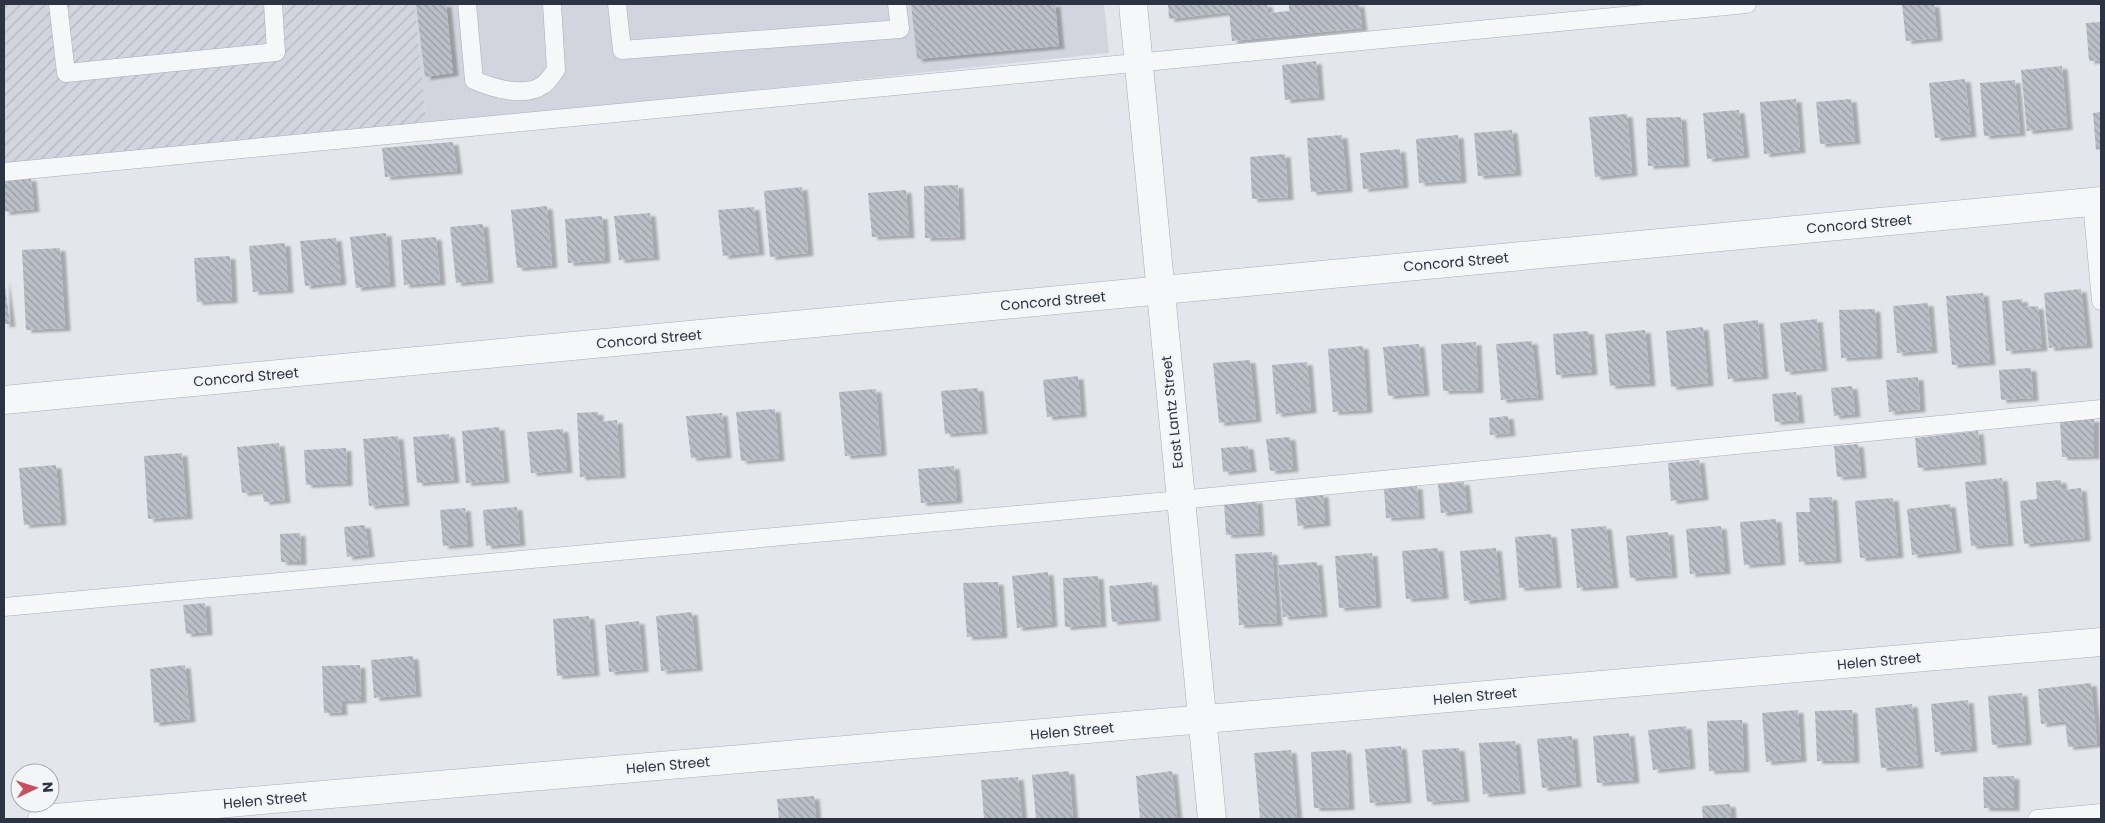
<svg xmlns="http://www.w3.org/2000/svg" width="2105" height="823" viewBox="0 0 2105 823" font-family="Poppins,sans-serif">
<defs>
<pattern id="industrial-furrows" width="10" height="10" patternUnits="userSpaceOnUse" patternTransform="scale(1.25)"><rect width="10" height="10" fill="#d2d5dd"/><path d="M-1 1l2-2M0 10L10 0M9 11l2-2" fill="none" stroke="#b4b7bf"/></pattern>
<pattern id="building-back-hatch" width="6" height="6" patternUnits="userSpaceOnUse" patternTransform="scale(1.25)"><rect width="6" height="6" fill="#bbbfc7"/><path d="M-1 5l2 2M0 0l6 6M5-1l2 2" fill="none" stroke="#989ca3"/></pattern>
<filter id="shadow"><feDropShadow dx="5.5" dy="3" stdDeviation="1" flood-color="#0004"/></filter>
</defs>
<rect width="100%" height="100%" fill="#e3e6eb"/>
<path fill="#d2d5dd" d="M415 4H1104L1109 53 426 125Z"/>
<path fill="url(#industrial-furrows)" d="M4 4H415L426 125 4 165Z"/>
<path fill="url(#building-back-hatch)" filter="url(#shadow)" d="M416 4H446L453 73 425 77Z
M911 4H1055L1059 46 917 59Z
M1168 4H1267L1268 13 1289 11V4H1359L1362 28 1232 41 1229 12 1169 19Z
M1902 4H1934L1937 38 1906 41Z
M2101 22V60L2089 61 2086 23Z
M1316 61 1319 97 1285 100 1282 65Z
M2062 66 2067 127 2027 131 2021 70Z
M1965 79 1971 134 1935 138 1929 83Z
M2015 80 2020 133 1984 136 1980 83Z
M1796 99 1800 150 1764 154 1760 102Z
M1851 99 1855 141 1820 144 1816 102Z
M1739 110 1744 155 1707 159 1703 113Z
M2101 112V149L2096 150 2093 113Z
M1627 114 1632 173 1595 177 1589 117Z
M1681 117 1684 164 1648 166 1646 118Z
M1512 130 1516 173 1478 176 1474 133Z
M1342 135 1347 189 1311 192 1307 138Z
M1458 135 1461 180 1419 183 1416 139Z
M453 142 457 171 385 177 382 148Z
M1400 149 1403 185 1363 189 1360 153Z
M1285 154 1288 197 1252 199 1250 157Z
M31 178 34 209 4 212V180Z
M958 185 960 237 925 238 924 186Z
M802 187 808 253 770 257 764 191Z
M906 190 909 235 872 237 868 193Z
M547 206 552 265 517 268 511 210Z
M754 207 759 252 723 256 718 210Z
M650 213 654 257 619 260 614 216Z
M602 216 605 260 568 263 565 219Z
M483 224 488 280 456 283 450 227Z
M386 233 390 284 356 288 350 237Z
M436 237 440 282 404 285 401 240Z
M336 238 341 282 305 286 300 241Z
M285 243 288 290 253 292 249 246Z
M60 248 65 328 26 330 22 250Z
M230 256 232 300 197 302 194 258Z
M4 279 10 324H4Z
M2081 289 2087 345 2049 348 2044 293Z
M1983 293 1990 362 1952 365 1946 296Z
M2022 299 2023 307 2038 306 2042 348 2006 351 2002 301Z
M1928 303 1932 350 1897 353 1893 306Z
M1875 309 1877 356 1841 358 1839 310Z
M1817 319 1822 368 1785 372 1780 323Z
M1758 320 1763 376 1728 379 1723 324Z
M1703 327 1708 383 1671 387 1666 331Z
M1645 330 1650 383 1610 386 1605 334Z
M1588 331 1592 372 1556 375 1553 334Z
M1532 341 1538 397 1501 400 1496 344Z
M1476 342 1478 390 1443 391 1441 344Z
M1419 344 1424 393 1388 396 1383 347Z
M1363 346 1367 410 1333 412 1328 349Z
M1250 360 1256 419 1219 423 1213 363Z
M1307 362 1311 410 1276 414 1272 365Z
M2031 368 2033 398 2001 400 1999 370Z
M1078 376 1081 414 1047 417 1043 380Z
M1918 377 1920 409 1889 412 1886 380Z
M1852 386 1855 414 1834 416 1831 388Z
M978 388 982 431 945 434 941 391Z
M876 389 881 453 845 456 839 392Z
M1796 392 1799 420 1775 422 1772 394Z
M775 409 779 458 741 461 736 412Z
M598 412V422L617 420 620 475 580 477 577 413Z
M722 413 726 455 691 458 686 416Z
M1508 416 1510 433 1490 435 1489 418Z
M2094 419V456L2062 457 2060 420Z
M499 427 504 480 466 483 462 431Z
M563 429 567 470 531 473 527 432Z
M1978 431 1981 462 1918 468 1915 438Z
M449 434 454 480 417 483 413 437Z
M398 436 404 503 369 506 363 439Z
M1290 437 1293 469 1270 471 1266 439Z
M279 443 285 500 264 502 262 491 242 493 237 447Z
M1858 444 1861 475 1837 477 1834 446Z
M1248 446 1251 469 1223 472 1221 448Z
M346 448 347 483 306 485 304 450Z
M182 453 187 516 148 519 144 456Z
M1699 460 1703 497 1671 501 1668 463Z
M56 465 61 522 24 525 19 468Z
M954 466 957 500 921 503 918 469Z
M2002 478 2008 543 1971 546 1965 482Z
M2061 480 2062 490 2081 488 2085 538 2024 544 2020 501 2037 499 2036 482Z
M1464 482 1467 510 1441 513 1438 484Z
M1417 486 1419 516 1386 518 1384 488Z
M1323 494 1325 523 1298 526 1295 496Z
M1832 497 1836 560 1799 562 1796 512H1810L1809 498Z
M1893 498 1898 555 1860 558 1855 501Z
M1257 500 1259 533 1226 535 1224 502Z
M1950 504 1956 550 1912 555 1907 509Z
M517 507 520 543 486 546 483 510Z
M465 508 468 544 443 546 440 510Z
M1776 519 1780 562 1744 565 1740 522Z
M365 525 369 554 347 557 344 527Z
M1606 526 1613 585 1577 588 1571 529Z
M1721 526 1725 571 1690 574 1686 529Z
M1668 532 1672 575 1630 578 1626 536Z
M300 533 301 562H281L280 534Z
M1551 534 1556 585 1519 588 1515 537Z
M1438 548 1443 596 1406 599 1402 551Z
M1496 548 1501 597 1464 601 1460 551Z
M1272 552 1277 623 1239 625 1235 554Z
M1372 553 1376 605 1339 608 1335 556Z
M1317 562 1322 614 1283 617 1278 565Z
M1048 572 1052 624 1017 628 1012 576Z
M1098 576 1101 624 1065 627 1063 578Z
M998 582 1002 635 967 637 963 583Z
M1152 582 1155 618 1112 622 1109 586Z
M205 603 207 632 186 634 183 605Z
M692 612 697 668 661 671 656 616Z
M589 616 594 673 557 676 553 619Z
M639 621 643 669 609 672 605 625Z
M413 656 416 694 374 698 371 660Z
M185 665 190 719 154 723 150 669Z
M360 665 361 700 341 701 342 712 324 713 322 666Z
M2091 683 2097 744 2068 747 2065 721 2041 724 2038 689Z
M2022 693 2026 742 1992 745 1988 696Z
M1968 700 1972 749 1935 752 1931 704Z
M1912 704 1918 765 1881 768 1875 708Z
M1798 710 1801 759 1766 762 1762 713Z
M1852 710 1854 760 1817 761 1815 711Z
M1742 720 1744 769 1709 771 1707 721Z
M1686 726 1690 766 1653 770 1648 730Z
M1629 733 1634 780 1597 783 1593 736Z
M1572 736 1576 784 1542 788 1537 739Z
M1515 741 1520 791 1483 794 1479 743Z
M1401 746 1406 800 1370 803 1365 749Z
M1459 748 1464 799 1427 802 1422 750Z
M1291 750 1297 819H1260L1254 753Z
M1346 750 1349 807 1314 808 1311 752Z
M1069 771 1073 819H1036L1032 775Z
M1172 771 1177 819H1140L1136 776Z
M2014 776V808H1984L1983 777Z
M1018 777 1022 819H984L981 780Z
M814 796 816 819H779L777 799Z
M1730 804 1731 819H1703L1702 806Z"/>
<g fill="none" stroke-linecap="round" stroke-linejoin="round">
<g stroke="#a8adb5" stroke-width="19">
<path id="service" d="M58 4 66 73 276 52 273 4
M467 4 474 80C492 88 525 98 543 85 548 82 552 75 556 70L552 4
M617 4 622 50 900 29 897 4
M4 172 1747 4
M2092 202 2101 301
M4 607 1180 500 2101 409
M2037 819 2101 813"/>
</g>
<g stroke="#a8adb5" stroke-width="29">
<path id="minor" d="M1133 4 1212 819
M4 400 2101 201
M42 819 2101 642"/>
</g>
<use href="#service" stroke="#f6f7f9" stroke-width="18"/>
<use href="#minor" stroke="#f6f7f9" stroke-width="28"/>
</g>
<g text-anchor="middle" stroke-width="5" stroke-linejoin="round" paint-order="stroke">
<g font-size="14" fill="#2c3342" stroke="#f3f5f8">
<text transform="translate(1859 224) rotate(-5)" y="5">Concord Street</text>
<text transform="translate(1456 262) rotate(-5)" y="5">Concord Street</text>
<text transform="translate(1053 301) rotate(-5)" y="5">Concord Street</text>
<text transform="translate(649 339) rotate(-5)" y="5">Concord Street</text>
<text transform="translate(246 377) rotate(-5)" y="5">Concord Street</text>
<text transform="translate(1172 412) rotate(-96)" y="5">East Lantz Street</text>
<text transform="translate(1879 661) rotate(-5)" y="5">Helen Street</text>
<text transform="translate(1475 696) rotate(-5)" y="5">Helen Street</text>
<text transform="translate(1072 731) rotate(-5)" y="5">Helen Street</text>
<text transform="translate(668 765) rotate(-5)" y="5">Helen Street</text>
<text transform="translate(265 800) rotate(-5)" y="5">Helen Street</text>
</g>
</g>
<rect width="2105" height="823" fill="none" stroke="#2c3342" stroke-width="10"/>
<g transform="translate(35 788) rotate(86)"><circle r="24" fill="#f3f5f8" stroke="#a3a7af"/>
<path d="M0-4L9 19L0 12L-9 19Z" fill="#c8505e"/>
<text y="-8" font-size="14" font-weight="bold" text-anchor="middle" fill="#2c3342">N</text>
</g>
</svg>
